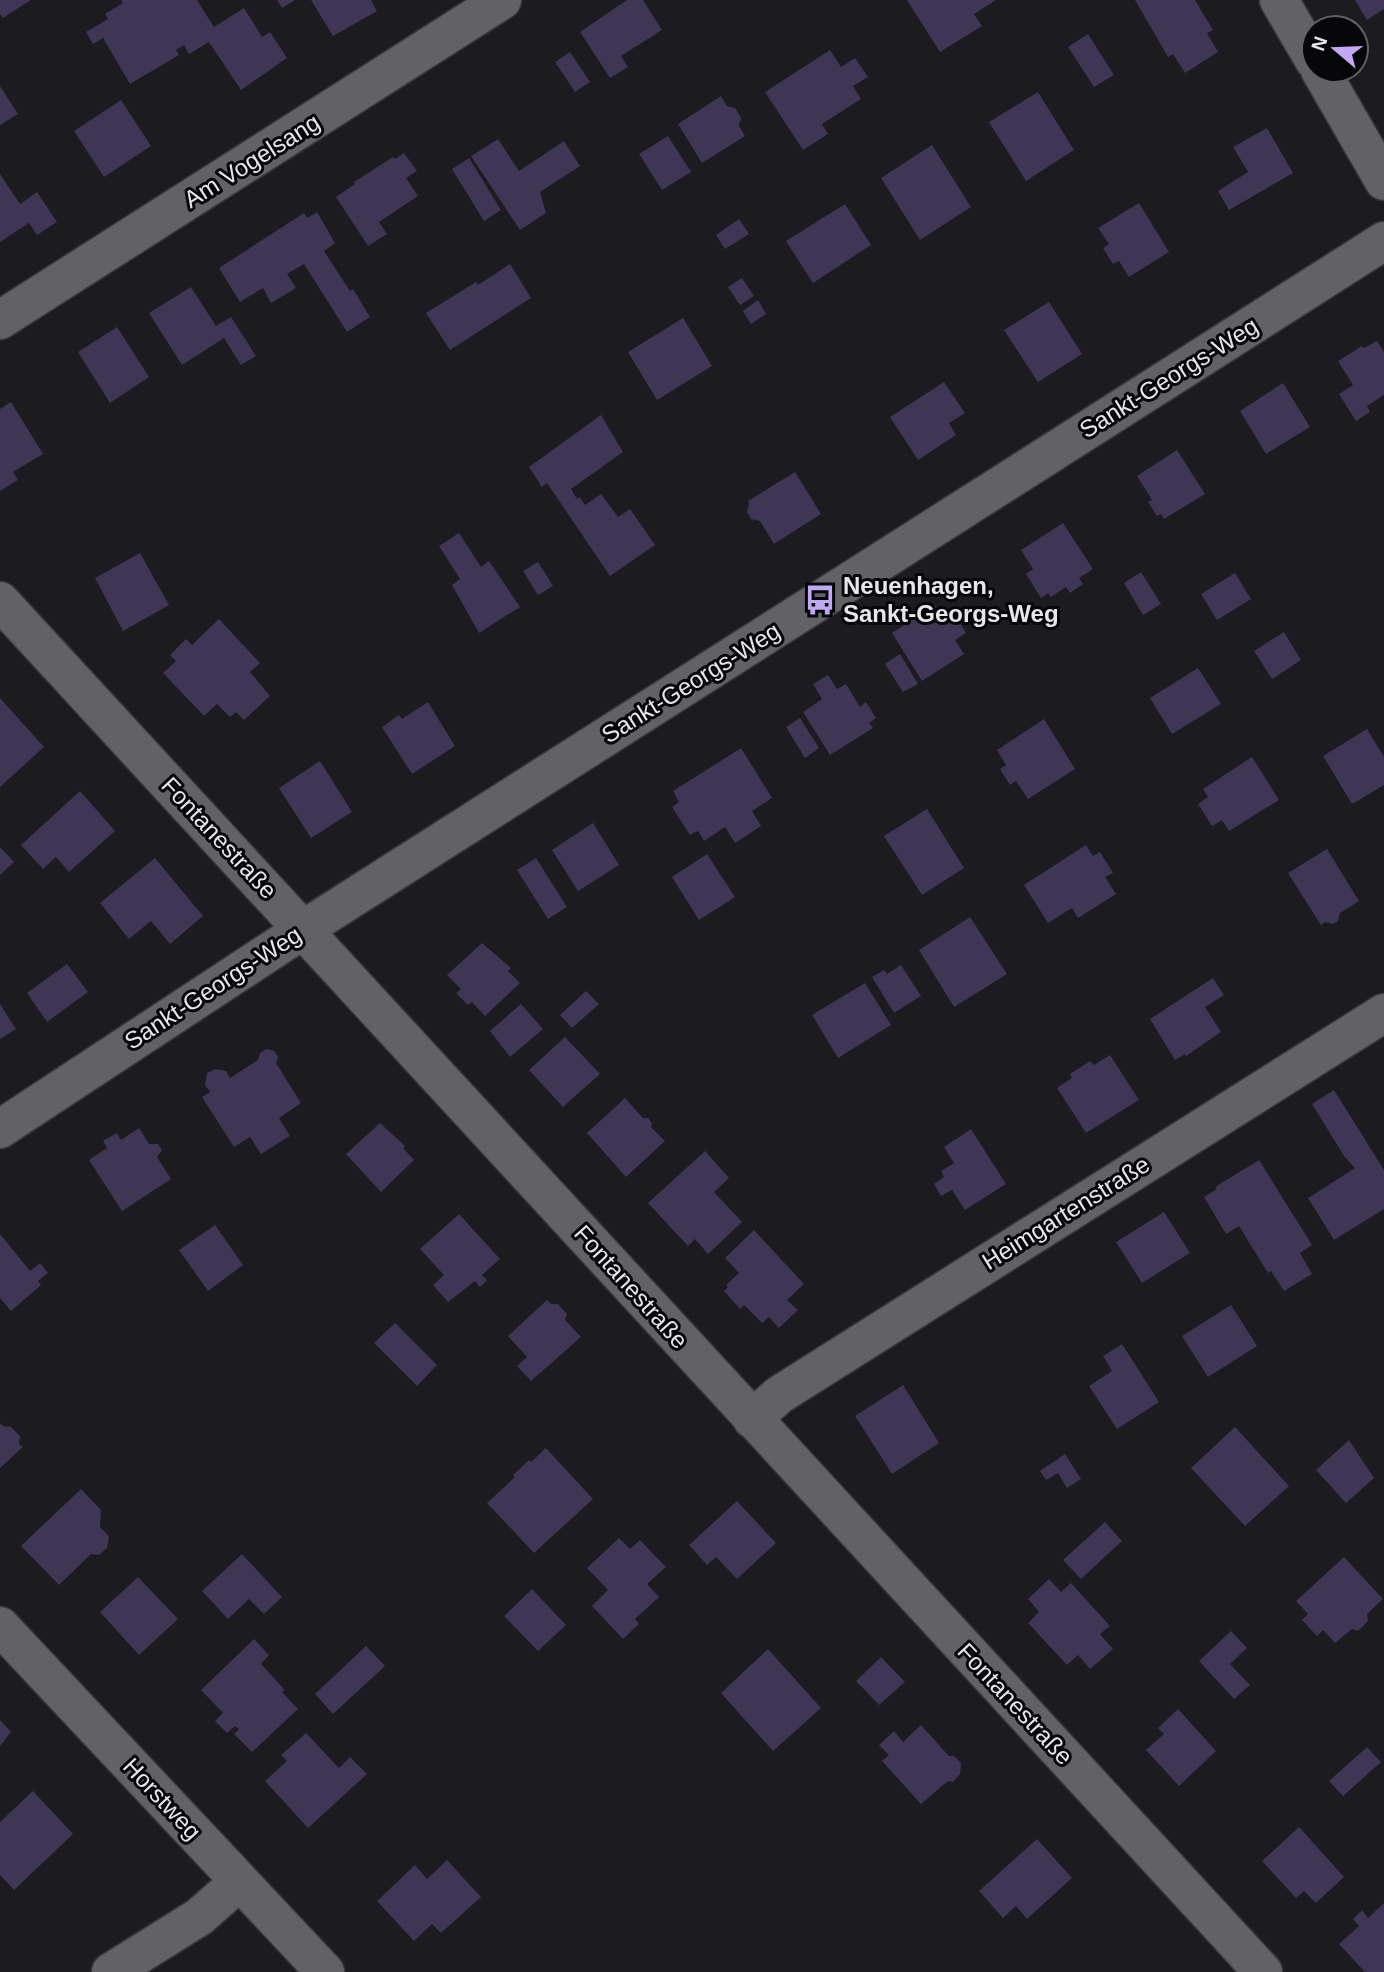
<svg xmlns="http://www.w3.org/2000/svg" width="1384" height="1972" viewBox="0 0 1384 1972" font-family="Helvetica,sans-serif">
<rect width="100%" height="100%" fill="#1c1b1f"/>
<path fill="#3f3555" d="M0 0H31L3 18 0 14Z
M121 0H197L214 27 244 8 262 37 270 32 287 58 241 90 209 42 189 54 184 45 176 50 179 55 130 84 103 38 93 44 86 32 108 19 105 14 123 3Z
M277 0H295L282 8Z
M311 0H371L377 11 333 36Z
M627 0H643L662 30 621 56 628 67 610 78 580 32Z
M907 0H996L974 14 982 26 940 52Z
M1135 0H1195L1213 30 1207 33 1218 52 1185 73 1173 54 1168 57Z
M1355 0H1384V9L1367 20Z
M1088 34 1114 75 1094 87 1068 47Z
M830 50 841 67 855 58 868 77 853 86 861 99 822 124 828 134 803 150 765 92Z
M570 52 590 82 575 92 555 62Z
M0 86 18 114 0 125Z
M1038 92 1074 150 1026 181 989 122Z
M721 96 727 106 735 108 741 118 739 126 745 136 702 163 678 124Z
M121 100 151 146 104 177 74 131Z
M1267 128 1293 173 1229 210 1218 191 1248 172 1233 147Z
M668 136 691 172 662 190 639 154Z
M498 139 519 171 564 141 580 166 540 192 546 213 520 230 471 156Z
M932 145 971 207 920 240 881 178Z
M404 153 417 171 406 178 418 196 379 222 387 234 368 246 336 197 355 184 354 182 393 157 395 159Z
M469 158 501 210 484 221 452 169Z
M0 174 20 204 37 192 57 222 37 235 29 223 0 242Z
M1139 203 1169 252 1129 277 1119 261 1113 264 1103 248 1109 244 1098 228Z
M845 204 871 245 813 283 786 241Z
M317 212 335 243 324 251 350 291 353 289 370 317 347 332 304 264 287 274 296 288 271 303 263 288 240 302 219 268 304 213 307 218Z
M739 219 749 234 725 249 716 235Z
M510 264 531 298 450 350 426 313 476 282 478 285Z
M742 278 754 296 740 305 728 287Z
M191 287 216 326 231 317 256 356 241 365 224 338 182 365 149 313Z
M758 300 766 314 751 324 743 311Z
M1049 302 1082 354 1038 382 1004 330Z
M683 318 712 366 657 400 628 352Z
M117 327 149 377 110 403 78 352Z
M1377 341 1384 352V395L1367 406 1370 412 1356 421 1339 394 1353 385 1338 361 1362 346 1364 348Z
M944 382 965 413 949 423 956 435 918 460 890 417Z
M1283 383 1310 427 1266 454 1240 411Z
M11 402 43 454 13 472 18 480 0 491V409Z
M601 415 623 452 571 489 577 499 580 497 585 505 601 494 618 517 630 509 655 545 610 576 547 483 542 487 529 467Z
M1177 450 1205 494 1164 519 1161 514 1157 516 1148 502 1152 500 1137 476Z
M795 472 821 514 774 544 760 521 751 519 747 512 749 504 748 501Z
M1063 523 1093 569 1079 578 1083 584 1070 593 1066 587 1051 597 1048 593 1041 598 1026 574 1033 569 1021 550Z
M459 533 481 567 489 561 520 607 479 633 452 585 460 579 439 546Z
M140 553 169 605 123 631 95 578Z
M538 562 553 586 538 595 523 571Z
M1141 572 1161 604 1143 615 1124 583Z
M1235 573 1251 599 1217 620 1201 594Z
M935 605 946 625 957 618 966 633 955 640 964 654 922 681 892 633Z
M219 619 260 663 250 672 270 696 244 720 236 712 230 717 217 704 204 716 163 673 176 661 170 655 186 639 192 645Z
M1284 632 1301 660 1272 679 1254 651Z
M900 654 918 684 903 692 885 664Z
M1198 668 1221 704 1172 734 1150 698Z
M828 675 837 689 846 684 860 707 866 702 876 718 869 723 873 728 830 755 803 712 822 699 813 684Z
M0 698 44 747 0 787Z
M428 702 455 746 412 774 382 727 399 715 402 719Z
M800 718 819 748 805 758 786 727Z
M1044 719 1075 769 1028 799 1016 781 1010 785 1000 769 1006 765 997 750Z
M1367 729 1384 757V785L1352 804 1323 756Z
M741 748 772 798 752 811 761 826 735 843 725 827 704 841 698 831 690 835 672 807 679 802 673 791Z
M1252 757 1279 800 1229 831 1222 820 1212 826 1198 804 1208 797 1203 789Z
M320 761 352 812 311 838 279 788Z
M80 791 115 831 69 872 56 857 43 869 21 845Z
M927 809 964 868 922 895 884 836Z
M593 823 619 865 578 891 552 850Z
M1086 845 1093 856 1100 852 1113 873 1105 877 1116 894 1078 918 1072 908 1048 923 1024 885Z
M0 847 14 862 0 875Z
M1327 849 1359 901 1340 913 1338 921 1333 924 1325 922 1321 925 1288 873Z
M707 854 735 897 699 920 672 877Z
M155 858 203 916 170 944 151 921 129 939 100 903Z
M536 858 567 907 548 919 517 870Z
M970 917 1007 974 954 1007 919 950Z
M482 943 511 968 508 971 520 983 485 1016 472 1002 468 1005 456 993 461 989 447 975Z
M67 964 88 992 47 1022 27 993Z
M901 965 921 996 894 1013 872 977 884 970 887 974Z
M1213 978 1224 995 1205 1007 1221 1032 1186 1056 1185 1054 1175 1060 1150 1019Z
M865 983 891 1025 838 1058 812 1015Z
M586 991 599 1004 572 1028 560 1015Z
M0 1004 16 1029 0 1039Z
M521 1004 543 1029 510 1057 490 1031Z
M565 1037 600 1074 563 1107 529 1070Z
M266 1049 274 1051 278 1057 276 1063 301 1103 279 1118 290 1136 261 1154 250 1137 234 1147 202 1097 210 1092 205 1085 207 1073 215 1069 226 1071 230 1078 258 1060 260 1053Z
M1110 1055 1139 1100 1086 1133 1057 1088 1072 1078 1070 1074 1090 1061 1094 1065Z
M1334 1090 1384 1170V1209L1334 1240 1308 1198 1355 1168 1344 1156 1312 1104Z
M625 1098 643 1118H648L652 1123 651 1127 665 1141 626 1177 587 1133Z
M380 1123 405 1146 403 1148 414 1160 381 1192 346 1154Z
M139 1128 149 1144H158L162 1150 157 1157 171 1179 122 1211 89 1160 107 1148 103 1141 117 1133 121 1140Z
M971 1129 1006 1184 965 1210 952 1190 941 1196 934 1184 944 1177 941 1171 954 1163 944 1147Z
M705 1151 729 1178 714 1192 742 1222 708 1254 695 1239 688 1246 648 1203Z
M1259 1160 1312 1245 1300 1253 1312 1274 1284 1291 1271 1271 1268 1273 1239 1226 1226 1234 1204 1197 1217 1189 1215 1187Z
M1164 1212 1190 1253 1142 1283 1116 1242Z
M459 1214 500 1259 482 1275 487 1280 480 1287 475 1281 448 1302 433 1285 444 1275 420 1249Z
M215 1225 243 1265 208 1291 179 1250Z
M754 1230 804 1284 787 1300 798 1310 779 1328 769 1317 762 1323 744 1305 740 1309 724 1291 728 1287 726 1285 739 1273 725 1258Z
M0 1234 30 1271 40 1263 48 1273 38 1281 41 1285 11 1311 0 1298Z
M547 1300 551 1304H558L567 1314 565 1320 581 1337 531 1381 517 1366 527 1357 508 1336Z
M1231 1305 1257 1346 1208 1377 1182 1336Z
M395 1323 437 1365 417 1386 374 1343Z
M1122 1344 1159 1402 1117 1429 1089 1386 1112 1371 1103 1356Z
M903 1385 939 1443 892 1474 855 1416Z
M0 1423 3 1426 11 1427 20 1436 19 1444 23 1447 0 1468Z
M1235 1427 1289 1486 1245 1526 1191 1468Z
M1349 1440 1374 1478 1346 1503 1316 1470Z
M546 1448 593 1499 534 1553 487 1503 515 1477 513 1475 529 1460 531 1462Z
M1065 1454 1081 1479 1067 1488 1058 1473 1046 1480 1040 1471Z
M81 1489 101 1510 100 1527 109 1536 107 1548 99 1555 91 1554 59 1585 21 1546Z
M737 1501 776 1543 737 1579 716 1557 707 1565 689 1545Z
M1105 1522 1122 1541 1081 1579 1063 1560Z
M619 1538 630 1549 640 1540 666 1567 647 1584 659 1597 635 1619 639 1624 623 1639 592 1606 608 1590 587 1568Z
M242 1554 282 1597 264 1614 249 1599 228 1619 202 1591Z
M1344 1557 1383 1599 1367 1614 1368 1621 1358 1631 1352 1629 1335 1643 1323 1630 1317 1636 1302 1620 1308 1614 1296 1601Z
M138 1577 178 1619 139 1655 100 1612Z
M1049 1579 1061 1592 1071 1583 1110 1626 1100 1634 1113 1649 1090 1669 1078 1655 1067 1665 1028 1623 1039 1612 1028 1599Z
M532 1589 566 1625 538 1651 504 1616Z
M1231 1631 1247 1648 1230 1664 1250 1685 1234 1699 1199 1661Z
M254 1639 269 1655 261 1664 285 1690 282 1692 298 1709 252 1752 234 1734 239 1729 235 1726 227 1733 215 1721 223 1713 201 1690Z
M366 1646 385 1666 333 1714 315 1694Z
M768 1649 821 1708 773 1751 721 1693Z
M881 1657 905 1682 879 1705 856 1681Z
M1178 1709 1216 1751 1179 1786 1146 1750 1164 1734 1158 1728Z
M0 1720 11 1732 0 1746Z
M921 1725 949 1756H954L961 1763 960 1774 953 1782 948 1781 921 1804 882 1761 889 1755 879 1745 894 1731 903 1742Z
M306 1733 339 1768 350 1757 367 1774 308 1828 265 1781 287 1761 281 1755Z
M1367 1747 1381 1762 1343 1796 1329 1781Z
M33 1791 73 1834 14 1890 0 1875V1822Z
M1299 1827 1344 1877 1316 1903 1304 1891 1296 1898 1262 1861Z
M1037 1839 1072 1878 1027 1919 1016 1906 1003 1918 979 1891Z
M447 1860 481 1897 441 1933 432 1924 414 1941 377 1901 415 1865 427 1879Z
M1384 1903V1972H1365L1339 1944 1359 1926 1353 1919 1362 1910 1368 1918Z"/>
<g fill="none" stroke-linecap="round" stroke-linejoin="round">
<g stroke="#38383a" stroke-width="41">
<path id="minor" d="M1279 0 1314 60
M1320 70 1384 181
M0 320 502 0
M0 601 1263 1972
M0 1129 304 929 1384 241
M752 1419 779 1395 1384 1013
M0 1626 325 1972
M111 1972 199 1917 239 1882"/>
</g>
<use href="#minor" stroke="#626165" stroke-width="38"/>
</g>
<defs>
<g id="bus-bare" transform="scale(2.415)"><path d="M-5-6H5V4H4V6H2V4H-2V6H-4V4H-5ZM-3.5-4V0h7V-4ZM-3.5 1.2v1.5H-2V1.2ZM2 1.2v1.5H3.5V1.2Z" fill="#c0a8f3" stroke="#070608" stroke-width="2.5" paint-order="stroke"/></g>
</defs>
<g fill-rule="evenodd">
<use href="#bus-bare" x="820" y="600"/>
</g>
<g text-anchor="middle" stroke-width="6" stroke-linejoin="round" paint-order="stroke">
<g font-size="24" fill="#e7e7e9" stroke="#070608">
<text transform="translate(252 161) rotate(-32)" y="8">Am Vogelsang</text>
<text transform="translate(1169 378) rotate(-32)" y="8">Sankt-Georgs-Weg</text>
<text transform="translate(691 683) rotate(-32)" y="8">Sankt-Georgs-Weg</text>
<text transform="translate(219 838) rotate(47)" y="8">Fontanestraße</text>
<text transform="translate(213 988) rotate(-33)" y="8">Sankt-Georgs-Weg</text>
<text transform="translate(1066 1213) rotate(-32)" y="8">Heimgartenstraße</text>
<text transform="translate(631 1287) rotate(48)" y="8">Fontanestraße</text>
<text transform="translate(1015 1704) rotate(47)" y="8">Fontanestraße</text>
<text transform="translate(162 1799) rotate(47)" y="8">Horstweg</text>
</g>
<g font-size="24" font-weight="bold" fill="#e7e7e9" stroke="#070608" text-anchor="start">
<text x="843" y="594">Neuenhagen,<tspan x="843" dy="28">Sankt-Georgs-Weg</tspan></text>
</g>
</g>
<g transform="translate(1335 49) rotate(289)"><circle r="33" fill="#070608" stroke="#616062" stroke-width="2"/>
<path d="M0-5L12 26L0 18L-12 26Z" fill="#c0a8f3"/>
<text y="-10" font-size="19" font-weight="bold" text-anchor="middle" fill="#e7e7e9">N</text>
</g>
</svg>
